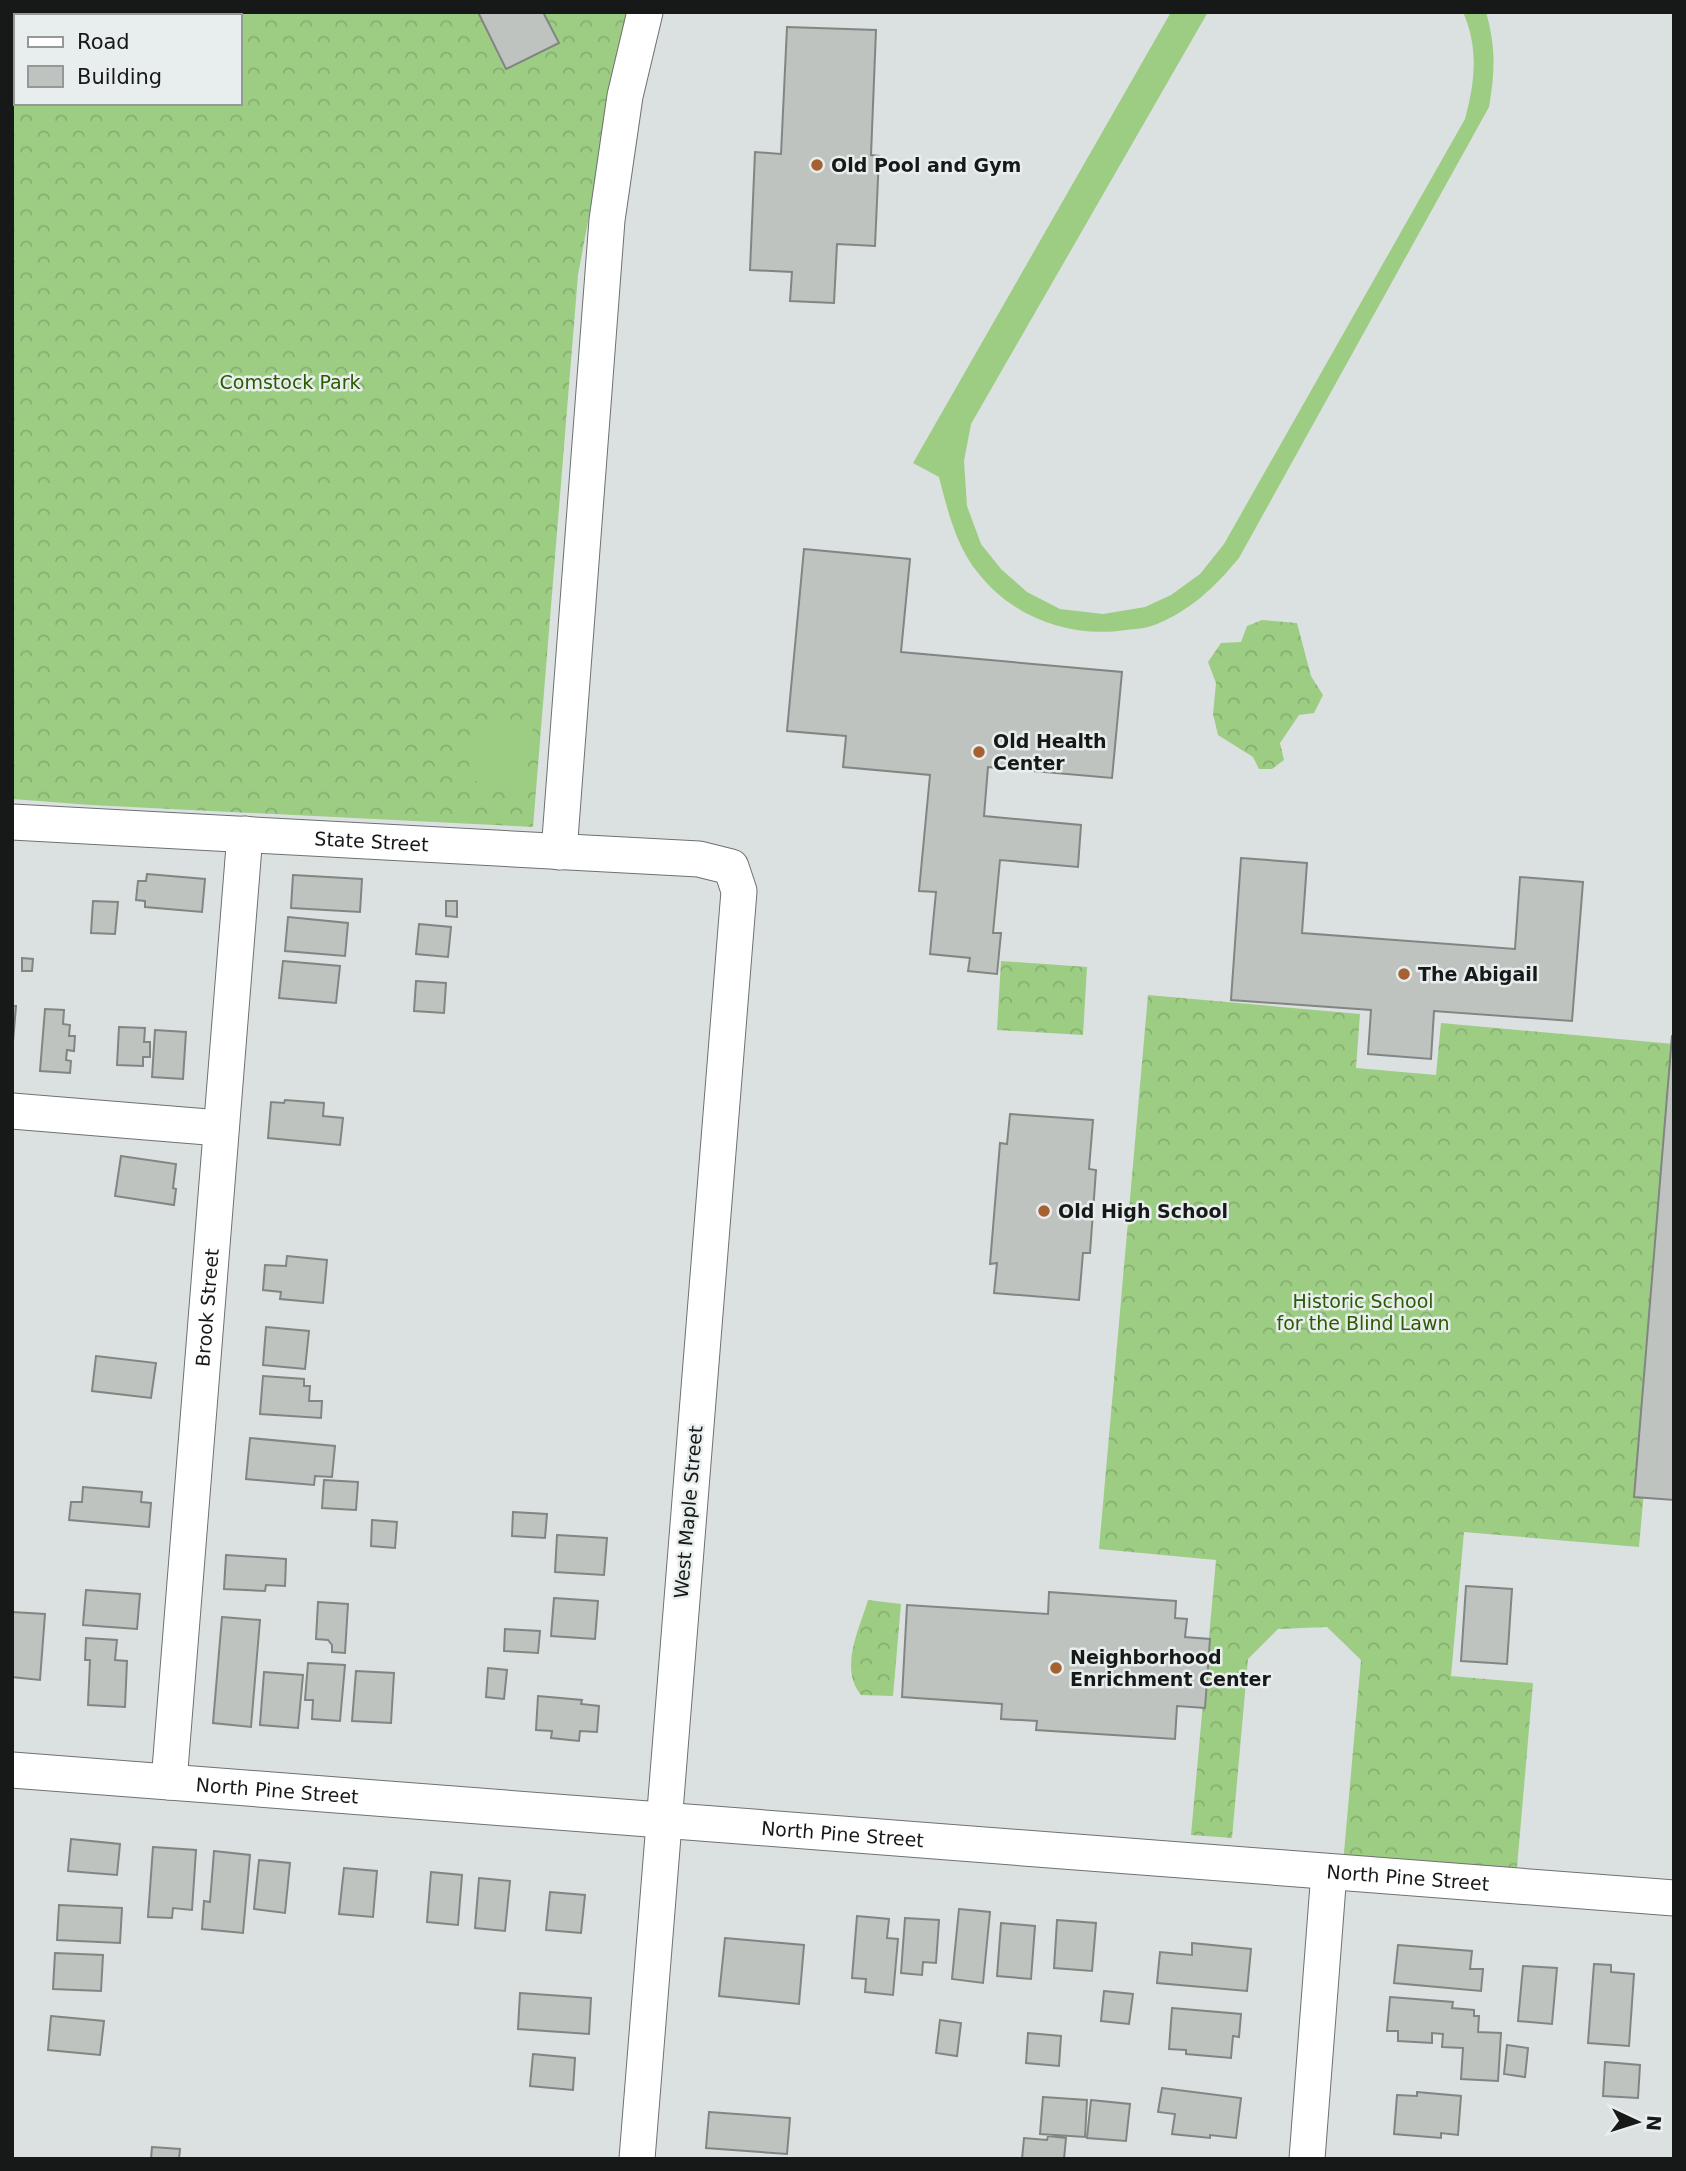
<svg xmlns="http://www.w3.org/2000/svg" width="1686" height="2171" viewBox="0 0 1686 2171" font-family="'DejaVu Sans',sans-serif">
<defs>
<pattern id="forest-crowns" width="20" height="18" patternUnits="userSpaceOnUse" patternTransform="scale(1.75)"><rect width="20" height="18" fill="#9dcd83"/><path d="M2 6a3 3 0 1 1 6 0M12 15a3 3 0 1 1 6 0" fill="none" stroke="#86af71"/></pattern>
</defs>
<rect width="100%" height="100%" fill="#dbe0e0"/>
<path fill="url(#forest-crowns)" d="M19 12H627L578 275 533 827 91 805 12 799V102L16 57V103H240V16H19Z
M1262 620 1297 623 1311 676 1323 695 1314 713 1299 715 1280 743 1284 760 1272 769H1259L1253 757 1218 735 1213 714 1216 683 1208 662 1221 643 1241 642 1247 626Z
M1001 961 1087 967 1083 1035 997 1030Z
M1148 995 1360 1014 1356 1068 1436 1075 1441 1023 1674 1044V1155L1639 1547 1464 1532 1451 1676 1533 1683 1516 1879 1343 1864 1361 1660 1327 1627 1278 1629 1248 1659 1232 1838 1191 1835 1216 1560 1099 1549Z
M868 1600 901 1604 893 1696 861 1695C839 1668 859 1630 868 1600Z"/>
<path fill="#9dcd83" d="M1171 12H1208L971 424 964 461 967 506 981 544 1001 569 1027 592 1060 609 1103 614 1145 607 1171 595 1200 574 1224 544 1465 119C1475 82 1479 48 1463 12H1486C1496 47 1495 72 1489 107L1239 558C1215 587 1191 610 1157 624 1148 628 1136 629 1126 630 1066 639 1007 615 972 565 954 538 947 508 939 477L913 463Z
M475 719 533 726 525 787 468 780Z"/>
<path fill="#bec3c0" stroke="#828683" stroke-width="2" d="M478 12H543L559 43 506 69Z
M787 27 876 30 871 155 879 156 875 246 837 244 834 303 790 301 792 272 750 270 755 152 781 154Z
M804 549 910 559 901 652 1122 672 1112 778 988 767 984 816 1081 825 1078 867 1000 860 993 933H1001L997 974 968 971 970 958 930 954 936 892 919 891 930 775 843 767 846 736 787 731Z
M1241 858 1307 863 1302 933 1515 949 1520 877 1583 882 1572 1021 1434 1011 1431 1059 1368 1054 1371 1010 1231 1000Z
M147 874 205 879 202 912 145 907V901L136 900 138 881H146Z
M293 875 362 879 360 912 291 908Z
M93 901 118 902 115 934 91 933Z
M446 901H457V917L446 916Z
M288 917 348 923 345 956 285 951Z
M419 924 451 927 448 957 416 954Z
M22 958 33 959 32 971H22Z
M283 961 340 966 336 1003 279 998Z
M416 981 446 983 444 1013 414 1011Z
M12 1006H16L12 1053Z
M45 1009 64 1010 63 1024 70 1025 69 1036H75L74 1051 67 1050 66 1060 71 1061 70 1073 40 1071Z
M119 1027 145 1028 144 1042H150V1057H143V1066L117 1065Z
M155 1030 186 1032 183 1079 152 1077Z
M1672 1036H1674V1500L1634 1497Z
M285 1100 324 1103 323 1116 343 1118 340 1145 268 1138 271 1102 284 1103Z
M1010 1114 1093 1120 1089 1169 1096 1170 1090 1253H1083L1079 1300 994 1293 997 1263 990 1264 1000 1143 1007 1144Z
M121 1156 176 1164 173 1188 176 1189 174 1205 115 1196Z
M287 1256 327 1260 323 1303 280 1299 281 1292 263 1290 265 1265 286 1266Z
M266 1327 309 1331 305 1369 263 1365Z
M96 1356 156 1363 151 1398 92 1391Z
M263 1376 304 1379V1386H310L309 1401H322L321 1418 260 1414Z
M250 1438 335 1446 332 1477 315 1476 314 1485 246 1479Z
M324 1480 358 1482 356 1510 322 1508Z
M83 1487 142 1492 141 1502 151 1503 149 1527 69 1520 71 1502H82Z
M513 1512 547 1514 545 1538 512 1536Z
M372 1520 397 1522 395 1548 371 1546Z
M557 1535 607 1538 604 1575 555 1572Z
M226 1555 286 1559 285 1586 266 1585 265 1591 224 1589Z
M1466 1586 1512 1589 1507 1664 1461 1661Z
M86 1590 140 1594 137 1629 83 1625Z
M1049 1592 1176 1601 1175 1618 1187 1619 1185 1637 1210 1639 1205 1708 1177 1706 1175 1739 1036 1730 1037 1721 1001 1719 1002 1704 902 1697 907 1605 1048 1614Z
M554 1598 598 1601 595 1639 551 1636Z
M318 1602 348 1604 345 1653 332 1652V1645L328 1640 316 1639Z
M12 1612 45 1614 40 1680 12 1677Z
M222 1617 260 1620 251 1727 213 1723Z
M505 1629 540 1631 538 1653 504 1651Z
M86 1638 117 1640 115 1660 127 1661 125 1707 88 1705 90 1660H85Z
M308 1663 345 1665 340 1721 312 1719 313 1700H305Z
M488 1668 507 1670 504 1699 486 1697Z
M356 1671 394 1673 391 1723 352 1721Z
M264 1672 303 1675 298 1728 260 1725Z
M538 1696 582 1700 581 1704 599 1706 597 1732 580 1731 579 1741 551 1738 552 1731 536 1730Z
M71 1839 120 1844 117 1875 68 1871Z
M153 1847 196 1850 192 1910 173 1908 172 1918 148 1917Z
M214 1851 250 1855 243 1933 202 1929 204 1901 210 1902Z
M259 1860 290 1863 285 1913 254 1909Z
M344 1868 377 1871 373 1917 339 1914Z
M431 1872 462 1875 458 1925 427 1922Z
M479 1878 510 1881 505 1931 475 1928Z
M550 1892 585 1895 581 1933 546 1930Z
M59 1905 122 1908 120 1943 57 1940Z
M959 1909 990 1912 983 1983 952 1979Z
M857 1916 889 1919 887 1938 898 1939 893 1995 865 1992 866 1979 852 1978Z
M905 1918 939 1920 936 1963 923 1962 922 1975 901 1973Z
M1057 1920 1096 1923 1092 1971 1054 1968Z
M1001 1923 1035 1926 1031 1979 997 1976Z
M725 1938 804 1945 799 2004 719 1996Z
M1192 1943 1251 1949 1247 1991 1157 1983 1160 1952 1192 1955Z
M1398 1945 1472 1951 1470 1969H1483L1481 1991 1394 1983Z
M55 1953 103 1955 101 1991 53 1989Z
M1594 1964 1611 1965V1972L1634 1974 1629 2046 1588 2043Z
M1523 1966 1557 1968 1552 2024 1518 2021Z
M1104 1991 1133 1994 1129 2024 1101 2021Z
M520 1993 591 1998 589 2034 518 2029Z
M1390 1997 1453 2002 1452 2008 1474 2010V2016H1479L1478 2032 1501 2033 1498 2081 1461 2079 1463 2048 1442 2047 1443 2034 1432 2033V2043L1398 2041V2031H1387Z
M1172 2008 1241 2014 1239 2037 1233 2036 1231 2058 1186 2054V2050L1169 2049Z
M51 2016 104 2021 100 2055 48 2050Z
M940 2020 961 2023 957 2056 936 2053Z
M1028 2033 1061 2036 1059 2066 1026 2063Z
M1507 2045 1528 2048 1525 2077 1504 2074Z
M533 2054 575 2058 573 2090 530 2086Z
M1605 2062 1640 2065 1638 2098 1603 2096Z
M1162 2088 1241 2098 1236 2138 1210 2135V2138L1172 2134 1175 2114 1158 2112Z
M1417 2092 1461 2096 1458 2135 1441 2133V2138L1394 2134 1397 2095 1417 2096Z
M1043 2097 1087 2100 1085 2137 1040 2134Z
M1091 2100 1130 2104 1126 2141 1087 2138Z
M709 2112 790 2118 787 2154 706 2148Z
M1048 2136 1066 2138 1064 2159H1022L1024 2138 1047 2140Z
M152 2147 180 2149 179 2159H151Z"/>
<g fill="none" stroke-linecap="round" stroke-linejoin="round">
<g stroke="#6d7171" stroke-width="37">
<g id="street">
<path id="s1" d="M12 822 699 859 731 867 739 891 637 2159"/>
<path d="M559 852 607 220 625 96 645 12"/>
<path d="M12 1111 220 1128"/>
<path id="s2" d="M12 1770 1674 1898"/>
<path id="s3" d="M169 1782 245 834"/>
<path d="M1307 2159 1329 1872"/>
</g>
</g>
<use href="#street" stroke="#fff" stroke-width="35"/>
</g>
<g fill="#a56131" stroke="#e8eeed" stroke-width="2.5">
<circle cx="817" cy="165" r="7"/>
<circle cx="979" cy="752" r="7"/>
<circle cx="1404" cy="974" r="7"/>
<circle cx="1044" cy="1211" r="7"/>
<circle cx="1056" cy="1668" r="7"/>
</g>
<g text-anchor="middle" stroke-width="5" stroke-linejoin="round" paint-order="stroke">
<g font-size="19" font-weight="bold" fill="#171919" stroke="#e8eeed" text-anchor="start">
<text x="831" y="172">Old Pool and Gym</text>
<text x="993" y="748">Old Health<tspan x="993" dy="22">Center</tspan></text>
<text x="1418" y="981">The Abigail</text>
<text x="1058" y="1218">Old High School</text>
<text x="1070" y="1664">Neighborhood<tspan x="1070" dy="22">Enrichment Center</tspan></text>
</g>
<g font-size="19" fill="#2b5900" stroke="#e8eeed">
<text x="290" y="389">Comstock Park</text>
<text x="1363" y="1308">Historic School<tspan x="1363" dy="22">for the Blind Lawn</tspan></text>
</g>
<g font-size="19" fill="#171919" stroke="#e8eeed">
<text dy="7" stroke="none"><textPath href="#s1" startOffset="360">State Street</textPath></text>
<text dy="7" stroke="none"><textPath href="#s3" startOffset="476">Brook Street</textPath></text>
<text transform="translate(688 1512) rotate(-85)" y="7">West Maple Street</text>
<text dy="7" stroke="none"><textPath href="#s2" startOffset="266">North Pine Street</textPath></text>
<text dy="7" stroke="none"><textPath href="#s2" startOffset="833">North Pine Street</textPath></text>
<text dy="7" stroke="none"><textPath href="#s2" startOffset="1400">North Pine Street</textPath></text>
</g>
</g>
<rect width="1686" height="2171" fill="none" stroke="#171919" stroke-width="28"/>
<rect x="14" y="14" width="228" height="91" fill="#e8eeed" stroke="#949998" stroke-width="2"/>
<rect x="28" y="37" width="35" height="10" fill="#ffffff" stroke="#949998" stroke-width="2"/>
<text x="77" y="49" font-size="21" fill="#171919">Road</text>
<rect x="28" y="66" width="35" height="21" fill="#bec3c0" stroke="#949998" stroke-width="2"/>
<text x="77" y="84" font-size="21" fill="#171919">Building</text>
<g transform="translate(1637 2122) rotate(94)" stroke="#e8eeed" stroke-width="5" paint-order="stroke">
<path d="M0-5L12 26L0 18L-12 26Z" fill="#171919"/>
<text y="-10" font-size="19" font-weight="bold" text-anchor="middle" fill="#171919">N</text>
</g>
</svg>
